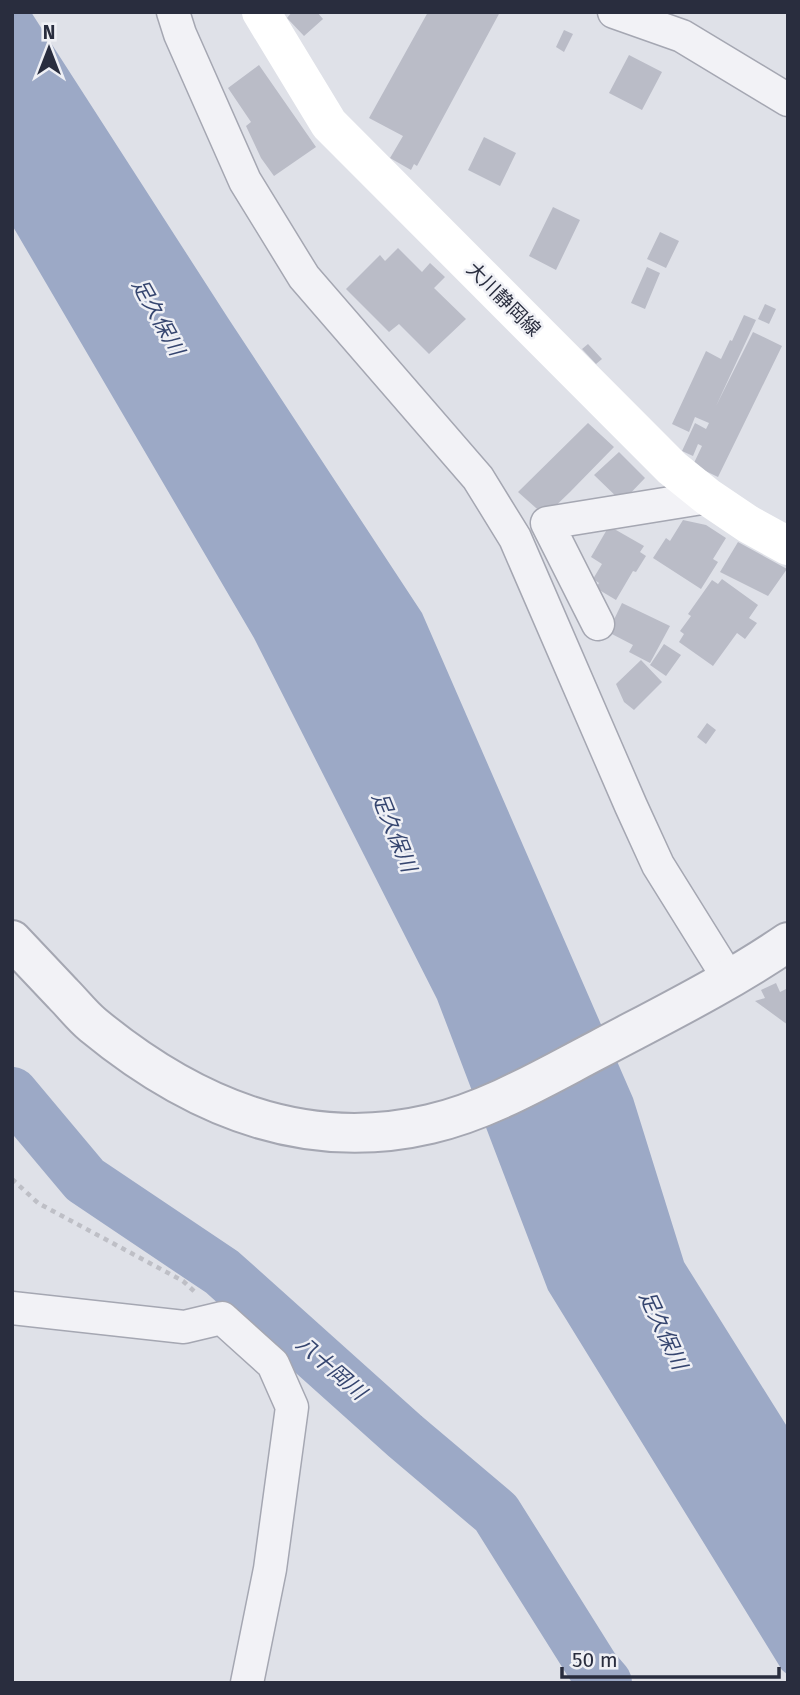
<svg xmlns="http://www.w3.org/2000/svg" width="800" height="1695" viewBox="0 0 800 1695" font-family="'Fira Sans','Noto Sans JP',sans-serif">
<rect width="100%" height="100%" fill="#dfe1e8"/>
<path fill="#9ca9c6" d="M12 12H31L228 318 422 613 633 1098 684 1262 788 1428V1675L782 1670 548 1290 437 999 254 638 12 225Z"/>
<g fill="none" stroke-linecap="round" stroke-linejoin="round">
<path stroke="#9ca9c6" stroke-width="52" d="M12 1093 85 1180 222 1272 405 1436 496 1513 594 1669 606 1683"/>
</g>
<path fill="#babcc7" d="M292 12H317L323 19 304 36 287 18Z
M428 12H500L417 166 414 164 411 170 390 158 403 136 369 118Z
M564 30 573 34 564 52 556 47Z
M629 55 662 72 642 110 609 93Z
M259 65 316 147 274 176 261 158 246 126 251 122 228 88Z
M484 137 516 153 500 186 468 170Z
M553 207 580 220 556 270 529 256Z
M660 232 679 241 666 268 647 259Z
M398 248 422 272 430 263 445 277 434 288 466 319 429 354 399 324 389 332 346 289 380 255 385 261Z
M647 267 660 273 645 309 631 303Z
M765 304 776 309 769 324 758 319Z
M744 315 756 320 716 406 753 332 782 346 718 477 693 465 702 446 698 444 693 456 682 451 695 423 706 429 709 423 695 417 689 432 672 424 706 351 721 359 730 340 732 341Z
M588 344 602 359 596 364 582 349Z
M588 423 614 447 570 492 545 516 518 492Z
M619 452 645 478 622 502 594 475Z
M683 520 706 525 726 538 713 559 718 562 701 589 653 558 666 538 670 541Z
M609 526 644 546 640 552 646 556 636 572 633 571 616 600 596 588 599 583 593 579 602 564 591 557Z
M738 542 787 569 768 596 720 572Z
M722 579 758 605 749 618 757 623 745 639 737 633 713 666 679 642 684 634 680 631 691 616 688 614 712 580 718 584Z
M622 603 670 626 650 663 629 652 633 645 608 632Z
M664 644 681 655 666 676 650 665Z
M641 660 662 682 634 710 624 702 616 684Z
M707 723 716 730 706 744 697 737Z
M776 983 780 992 786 989 788 990V1025L755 1001 765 998 761 990Z"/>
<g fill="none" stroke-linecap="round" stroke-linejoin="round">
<g stroke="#a5a7b2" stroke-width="35">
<path id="minor" d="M173 12 180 34 245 181 304 277 478 478 515 538 631 806 658 865 729 979
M614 12 682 36 788 100
M598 624 547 523 708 497
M12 1308 184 1327 222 1318 273 1364 292 1407 270 1569 247 1683"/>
</g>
<g stroke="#a5a7b2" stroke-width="42">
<path id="tertiary" d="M12 940C29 958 46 976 63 994 73 1004 82 1016 93 1025 190 1105 302 1154 430 1124 490 1110 545 1077 599 1049 663 1015 728 983 788 942"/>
</g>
<path stroke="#bebfc6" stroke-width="4.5" stroke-dasharray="5 5" stroke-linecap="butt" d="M12 1179 38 1203 183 1281 196 1293"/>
<use href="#minor" stroke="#f2f2f6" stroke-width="32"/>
<use href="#tertiary" stroke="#f2f2f6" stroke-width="38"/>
<path stroke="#fff" stroke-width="38" d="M261 12 329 124 672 468 708 497 748 524 788 546"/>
</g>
<g text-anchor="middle" stroke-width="5" stroke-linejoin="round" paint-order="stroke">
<g font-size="19" fill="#292d3e" stroke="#eff0f5">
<text transform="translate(504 299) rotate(45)" y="7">大川静岡線</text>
</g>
<g font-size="21" font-style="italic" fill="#35456f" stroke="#eff0f5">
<text transform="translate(158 317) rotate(61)" y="7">足久保川</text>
<text transform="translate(394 832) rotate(68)" y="7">足久保川</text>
<text transform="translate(663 1330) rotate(65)" y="7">足久保川</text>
<text transform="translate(331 1368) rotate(41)" y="7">八十岡川</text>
</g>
</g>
<rect width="800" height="1695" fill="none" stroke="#292d3e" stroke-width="28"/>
<g transform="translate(49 49)" stroke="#eff0f5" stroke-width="5" paint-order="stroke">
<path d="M0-5L12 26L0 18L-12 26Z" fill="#292d3e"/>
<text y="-10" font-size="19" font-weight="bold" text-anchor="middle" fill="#292d3e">N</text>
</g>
<path d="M562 1667v10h217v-10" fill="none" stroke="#292d3e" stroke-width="3.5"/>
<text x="572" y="1667" font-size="21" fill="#292d3e" stroke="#eff0f5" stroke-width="5" paint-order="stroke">50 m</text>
</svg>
